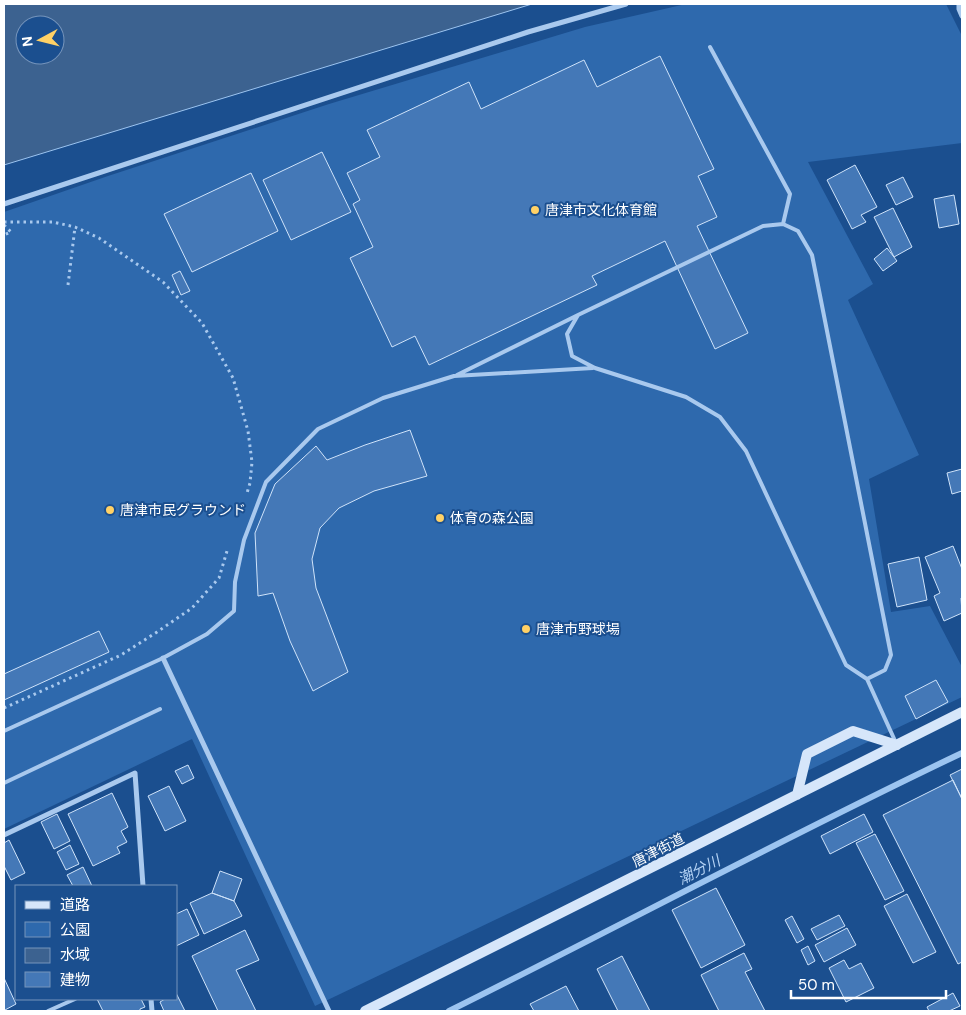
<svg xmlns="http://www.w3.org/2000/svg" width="966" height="1015" viewBox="0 0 966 1015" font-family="'DM Sans','Noto Sans JP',sans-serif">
<rect width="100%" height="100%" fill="#1b4f8f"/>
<path fill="#2e69ad" d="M686 4H946L962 36V143L808 162 873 284 848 300 919 455 869 479 891 612 930 606 962 667V697L315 1006 192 739 4 829V212L108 176 329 104 585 27Z"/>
<path fill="#3c6290" stroke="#9cc4f0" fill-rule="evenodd" d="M4 4H532L4 165ZM25 25H55V55H25Z"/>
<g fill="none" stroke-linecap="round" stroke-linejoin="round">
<path stroke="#9cc4f0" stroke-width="6" d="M449 1011C620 926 789 835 962 753"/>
</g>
<path fill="#4478b7" stroke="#cfe3fa" d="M660 56 714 169 698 176 717 217 697 226 748 333 715 349 665 241 592 276 597 285 429 365 415 336 392 347 350 258 373 247 353 204 360 200 347 173 380 157 367 130 469 82 481 109 584 60 597 87Z
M322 152 351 212 291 240 263 180Z
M855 165 877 207 861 215 866 222 852 229 827 180Z
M251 173 278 231 192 272 164 214Z
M903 177 913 197 896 205 886 185Z
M954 195 959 224 939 228 934 199Z
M893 208 912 247 894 257 874 217Z
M887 248 897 261 883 271 874 259Z
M180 271 190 291 181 295 172 275Z
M410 430 427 476 374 491 339 508 320 528 312 559 316 588 348 672 313 691 290 641 273 593 258 596 255 533 275 484 316 446 327 460 365 445Z
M962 469V491L952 494 947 473Z
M953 546 962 569V597L961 598 962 613 944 621 934 596 940 593 925 557Z
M919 557 927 600 897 607 888 564Z
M99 631 109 652 4 700V674Z
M936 680 948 702 916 719 905 696Z
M188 765 194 778 182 784 175 771Z
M962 769V799L950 775Z
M953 780 962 799V962L958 964 883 815Z
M169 786 186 821 165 831 148 796Z
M112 793 128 827 121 831 127 842 117 847 120 853 93 866 68 814Z
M57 814 70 841 54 849 41 822Z
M864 814 873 832 830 854 821 836Z
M875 834 904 891 885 900 856 843Z
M9 840 25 873 11 880 4 866V843Z
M70 845 79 864 66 870 57 852Z
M83 867 92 886H73L67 875Z
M220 871 242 879 234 901 212 893Z
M716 888 745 945 701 968 672 910Z
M212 893 234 901 242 916 204 934 190 903Z
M907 894 936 952 913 963 884 906Z
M187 909 199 935 176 946V914Z
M839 915 845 926 817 940 811 929Z
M792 916 804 939 797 943 785 920Z
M847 928 856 945 824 962 815 945Z
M245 930 259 960 236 970 256 1011H218L192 956Z
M808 946 815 961 808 965 801 950Z
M744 953 752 969 745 972 765 1011H719L701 975Z
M622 956 650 1011H618L597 969Z
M844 960 849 969 861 963 874 988 846 1002 829 968Z
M4 978 16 1004 5 1010 4 1008Z
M566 986 579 1011H534L530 1004Z
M176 993 185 1011H164L160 1002 165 999H176Z
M953 993 960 1006 949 1011H929L927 1007Z
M97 999H141L145 1007 140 1009V1011H103Z"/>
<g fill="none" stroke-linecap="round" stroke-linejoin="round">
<path stroke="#a9c9ee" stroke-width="3" stroke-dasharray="2.5 4" stroke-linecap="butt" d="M4 222H53L75 227 99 238 163 282 202 323 233 378 248 431 252 462 250 483 247 493
M4 225 11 232 4 235
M68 285 75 227
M4 708 121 655 157 632 192 608 219 578 227 551"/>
<path stroke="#a9c9ee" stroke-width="4" d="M710 47 790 194 783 224
M783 224 798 231 812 255 891 655 885 670 867 679 846 665 746 451 720 417 686 397 595 368 572 356 567 334 578 315 763 226Z
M457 375 578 315
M867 679 896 743
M4 731 163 658 207 634 234 611 235 582 244 540 266 482 318 429 383 398 454 376 593 368
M4 783 160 709
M48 1011 75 999"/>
<path stroke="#a9c9ee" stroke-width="5" d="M959 4V9L962 16
M4 204 528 32 626 4
M163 658 329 1011
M4 835 135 773 143 886
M151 999 152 1011"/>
<path stroke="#d6e6fa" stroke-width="10" d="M797 795 807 754 853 731 897 745
M365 1011 962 712"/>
</g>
<g fill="#ffd166" stroke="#1b4f8f" stroke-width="2">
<circle cx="535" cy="210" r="5"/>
<circle cx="110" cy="510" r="5"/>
<circle cx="440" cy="518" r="5"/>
<circle cx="526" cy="629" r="5"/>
</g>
<g text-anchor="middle" stroke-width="4" stroke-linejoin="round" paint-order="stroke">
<g font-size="14" fill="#fff" stroke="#1b4f8f" text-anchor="start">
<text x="545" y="215">唐津市文化体育館</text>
<text x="120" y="515">唐津市民グラウンド</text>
<text x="450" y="523">体育の森公園</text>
<text x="536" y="634">唐津市野球場</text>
</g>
<g font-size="14" fill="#fff" stroke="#1b4f8f">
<text transform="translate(658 850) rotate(-27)" y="5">唐津街道</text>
</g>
<g font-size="15" font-style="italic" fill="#b5d3f5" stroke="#1b4f8f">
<text transform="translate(699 870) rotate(-27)" y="5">潮分川</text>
</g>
</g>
<rect width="966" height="1015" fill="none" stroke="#ffffff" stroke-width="10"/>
<rect x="15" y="885" width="162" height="115" fill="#1b4f8f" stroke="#7695bc"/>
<rect x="25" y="901" width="25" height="8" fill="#d6e6fa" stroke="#7695bc"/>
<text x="60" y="910" font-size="15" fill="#ffffff">道路</text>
<rect x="25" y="922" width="25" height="15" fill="#2e69ad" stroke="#7695bc"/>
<text x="60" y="935" font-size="15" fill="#ffffff">公園</text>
<rect x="25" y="948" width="25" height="15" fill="#3c6290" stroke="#7695bc"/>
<text x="60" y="960" font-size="15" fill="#ffffff">水域</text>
<rect x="25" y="972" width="25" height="15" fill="#4478b7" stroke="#7695bc"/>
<text x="60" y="985" font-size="15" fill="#ffffff">建物</text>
<g transform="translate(40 40) rotate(263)"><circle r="24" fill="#1b4f8f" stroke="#7695bc"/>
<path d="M0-4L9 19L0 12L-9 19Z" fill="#ffd166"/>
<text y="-8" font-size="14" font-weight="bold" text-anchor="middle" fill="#ffffff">N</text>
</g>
<path d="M791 990v8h155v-8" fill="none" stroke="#ffffff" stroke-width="2.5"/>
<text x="798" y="990" font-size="15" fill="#ffffff" stroke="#1b4f8f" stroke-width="4" paint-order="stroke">50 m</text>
</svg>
